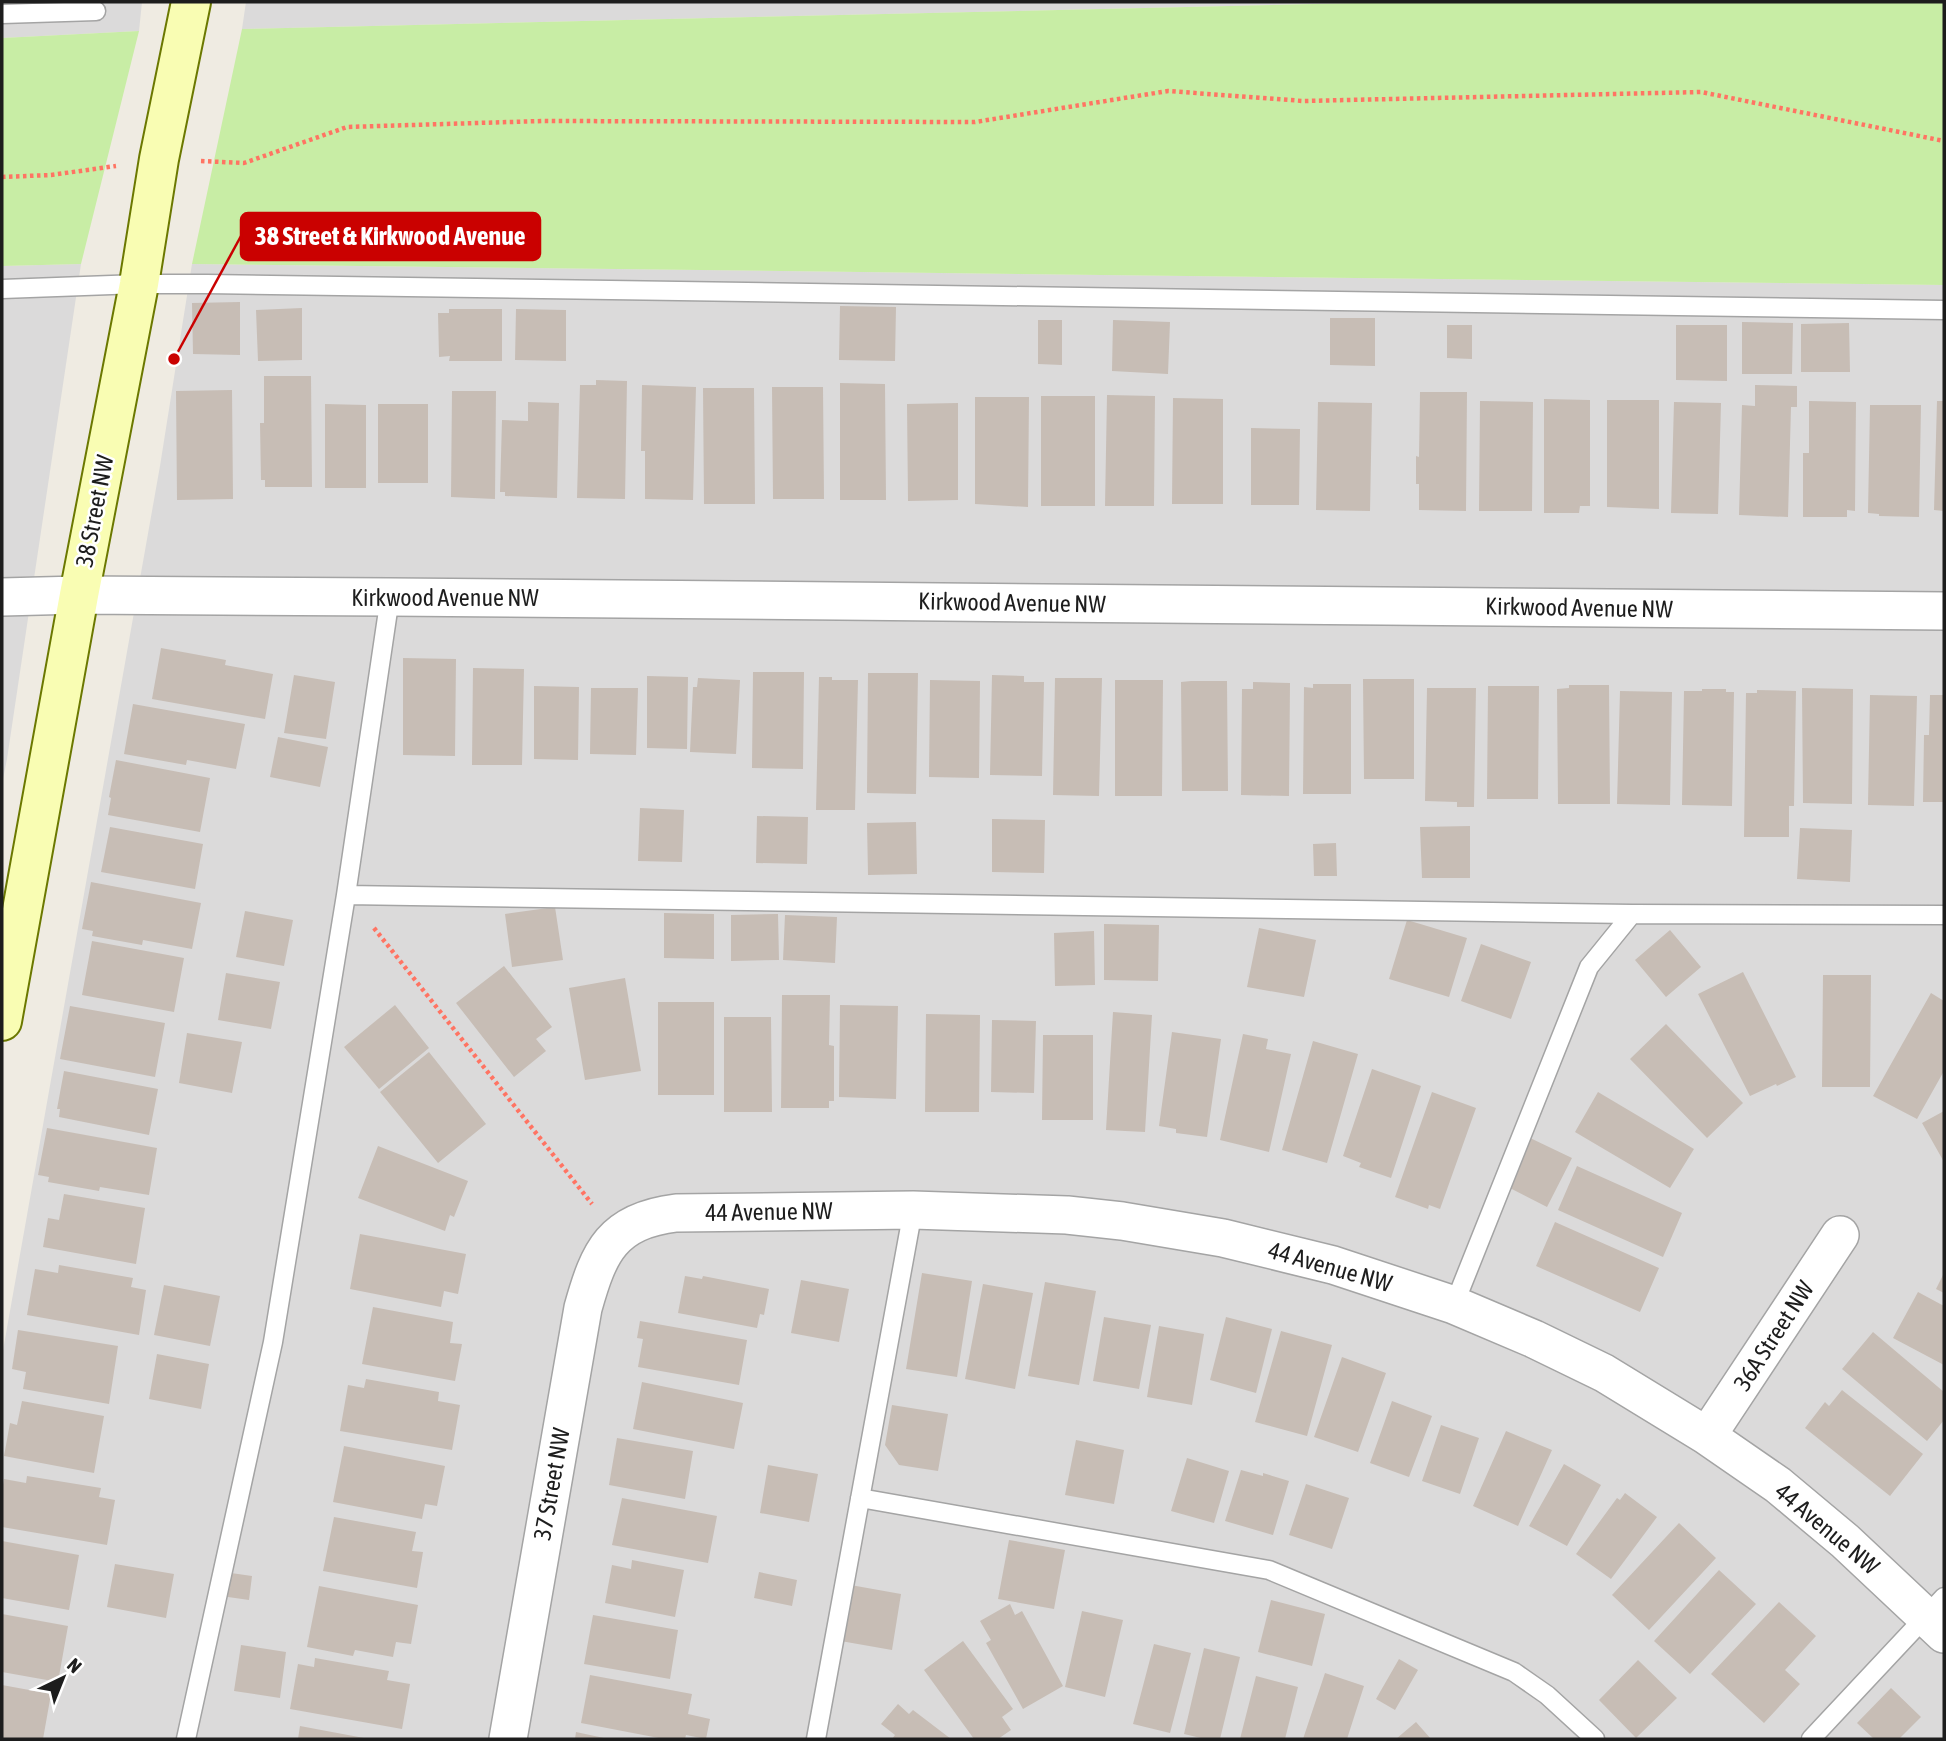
<svg xmlns="http://www.w3.org/2000/svg" width="1946" height="1741" viewBox="0 0 1946 1741" font-family="'Asap Condensed',sans-serif">
<rect width="100%" height="100%" fill="#efebe2"/>
<path fill="#dbdada" d="M2 2H142L139 31 2 38Z
M246 2H1399L242 29Z
M81 264 7 759 2 784V266Z
M192 264 1944 285V1739H2V1356L160 466Z"/>
<path fill="#c8eda5" d="M1399 2H1944V285L192 264 242 29Z
M139 31 81 264 2 266V38Z"/>
<path fill="#c7bdb5" d="M240 302V355L193 354 192 303Z
M840 306 896 307 895 361 839 360Z
M302 308V360L258 361 256 310Z
M449 309H502V361H449L450 356 439 357 438 313H449Z
M516 309 566 310V361L515 360Z
M1330 318H1375V366L1330 365Z
M1038 320H1062V365L1038 364Z
M1113 320 1170 322 1168 374 1112 371Z
M1742 322 1793 323 1792 374H1742Z
M1849 323 1850 372H1801V324Z
M1447 325H1472V359L1447 358Z
M1676 325H1727V381L1676 380Z
M264 376H311L312 487H265V480H261L260 423H264Z
M596 380 627 381 625 499 577 498 580 385H596Z
M840 383 885 384 886 500H840Z
M642 385 696 387 693 500 645 499V451H641Z
M1755 385 1797 386V407H1791L1788 517 1739 515 1742 405 1755 406Z
M772 387H823L824 499H773Z
M703 388H754L755 504H704Z
M232 390 233 499 177 500 176 391Z
M452 391H496L495 499 451 497Z
M1420 392H1467L1466 511 1419 510V484H1416V456L1419 457Z
M1107 395 1155 396 1154 506H1105Z
M1041 396H1095V506H1041Z
M975 397H1029L1028 507 975 504Z
M1173 398 1223 399V504H1172Z
M1544 399 1590 400V506H1580L1579 513H1544Z
M1607 400H1659V509L1607 507Z
M1480 401 1533 402 1532 511H1479Z
M1809 401 1856 402 1855 511 1847 510V517H1803V453H1809Z
M1937 401H1944V511L1934 510Z
M528 402 559 403 557 498 505 496V492H500L502 420 528 421Z
M1318 402 1372 403 1370 511 1316 510Z
M1674 402 1721 403 1718 514 1671 513Z
M958 403V500L908 501 907 404Z
M325 404 366 405V488H325Z
M378 404H428V483H378Z
M1870 405H1921L1919 517 1879 516V514L1868 513Z
M1251 428 1300 429 1299 505H1251Z
M161 648 226 660 225 665 273 674 265 719 152 699Z
M403 658 456 659 455 756 403 755Z
M473 668 524 669 522 765H472Z
M753 672H804L803 769 752 768Z
M868 673H918L916 794 867 793Z
M294 675 335 682 326 739 284 733Z
M992 675 1024 676V682H1044L1042 776 990 775Z
M647 676 688 677 687 749 647 748Z
M819 677H832V680H858L855 810H816Z
M698 678 740 680 736 754 690 752 693 687H697Z
M1055 678H1102L1099 796 1053 795Z
M1363 679H1414V779H1364Z
M930 680 980 681 979 778 929 777Z
M1115 680H1163L1162 796H1115Z
M1191 681H1227L1228 791H1182L1181 682Z
M1253 682 1290 683 1289 796 1241 795 1242 689H1253Z
M1313 684H1351V794H1303L1304 687 1313 688Z
M1569 685H1609L1610 804H1558L1557 689 1569 688Z
M534 686 579 687 578 760 534 759Z
M1488 686H1539L1538 799H1487Z
M591 688H638L636 755 590 754Z
M1427 688H1476L1474 807H1457V802L1425 801Z
M1802 688 1853 689 1852 804 1803 803Z
M1702 689H1726V692H1734L1732 806 1682 805 1684 691H1702Z
M1757 690 1796 691 1794 806H1789V837H1744L1746 693H1757Z
M1620 691 1672 692 1670 805 1617 804Z
M1870 695 1917 696 1914 806 1868 805Z
M1930 695H1944V802H1923L1924 735H1929Z
M133 704 245 724 236 769 187 760 186 765 124 754Z
M278 737 328 747 320 787 270 777Z
M116 760 210 778 200 832 108 815 111 798 109 797Z
M640 808 684 810 682 862 638 861Z
M757 816 808 817 807 864 756 863Z
M992 819 1045 820 1044 873 992 872Z
M916 822 917 874 868 875 867 823Z
M1470 826V878H1422L1420 827Z
M110 827 203 844 195 889 101 872Z
M1800 828 1852 830 1850 882 1797 879Z
M1336 843 1337 876H1314L1313 844Z
M91 882 201 903 192 949 143 940 142 945 92 936 93 931 82 929Z
M555 907 563 960 512 967 505 914Z
M245 911 293 920 284 966 236 957Z
M664 913 714 914V959L664 958Z
M778 914 779 960 731 961V915Z
M785 915 837 917 835 963 783 960Z
M1407 920 1467 938 1449 997 1389 979Z
M1104 924 1159 925 1158 981 1104 980Z
M1259 928 1316 940 1304 997 1247 987Z
M1670 930 1701 967 1666 997 1635 960Z
M1094 931 1095 985 1055 986 1054 933Z
M92 941 184 958 174 1012 82 995Z
M1481 944 1531 962 1511 1019 1461 1001Z
M504 966 552 1027 536 1039 546 1051 514 1077 456 1003Z
M1743 972 1796 1077 1777 1086 1776 1084 1750 1096 1698 994Z
M226 973 280 982 271 1029 218 1020Z
M1823 975H1871L1870 1087H1822Z
M625 978 641 1071 585 1080 569 988Z
M1931 993 1944 1001V1071L1917 1119 1873 1096Z
M782 995H830L829 1045 834 1046V1101H829V1108H781Z
M658 1002H714V1095H658Z
M395 1005 429 1048 379 1089 344 1047Z
M840 1005 898 1006 896 1099 839 1097Z
M70 1006 165 1023 155 1077 60 1059Z
M1113 1012 1152 1015 1145 1132 1106 1130Z
M926 1014 980 1015 979 1112H925Z
M724 1017H771L772 1112H724Z
M992 1020 1036 1021 1034 1093 991 1092Z
M1666 1024 1743 1103 1707 1138 1630 1059Z
M1172 1032 1221 1039 1207 1137 1176 1133V1129L1159 1126Z
M187 1033 242 1042 232 1093 179 1083Z
M1243 1034 1268 1039 1266 1049 1291 1054 1269 1152 1220 1140Z
M1043 1035H1093V1120H1042Z
M1313 1041 1358 1054 1327 1163 1282 1150Z
M429 1052 486 1124 438 1163 380 1092Z
M1372 1069 1421 1086 1391 1178 1359 1167 1361 1163 1343 1156Z
M64 1071 158 1089 149 1135 59 1117 60 1109H57Z
M1432 1092 1476 1108 1440 1209 1429 1205 1428 1209 1395 1197Z
M1598 1092 1694 1149 1670 1188 1575 1132Z
M1944 1111V1162L1922 1123Z
M47 1128 157 1148 149 1195 100 1187 99 1191 48 1182 49 1177 38 1175Z
M1528 1137 1572 1158 1547 1207 1504 1185Z
M378 1146 468 1181 454 1217 450 1215 445 1231 358 1198Z
M1577 1166 1682 1213 1663 1257 1558 1210Z
M64 1194 145 1208 136 1264 43 1247 48 1218 59 1220Z
M1555 1222 1659 1268 1640 1312 1536 1266Z
M360 1234 466 1254 458 1294 444 1291 441 1307 350 1289Z
M59 1265 133 1278 131 1287 146 1290 139 1335 27 1315 35 1269 58 1273Z
M922 1273 972 1281 957 1377 906 1369Z
M1944 1273V1293L1936 1289Z
M685 1276 702 1279 703 1276 769 1289 764 1315 760 1314 757 1328 678 1313Z
M801 1280 849 1289 839 1342 791 1333Z
M1045 1282 1096 1291 1079 1385 1028 1376Z
M983 1284 1033 1293 1015 1389 965 1379Z
M164 1285 220 1296 210 1346 154 1335Z
M1918 1292 1944 1306V1365L1893 1338Z
M373 1307 453 1322 450 1343 462 1344 455 1381 362 1364Z
M1104 1317 1151 1325 1139 1389 1093 1381Z
M1226 1317 1272 1329 1256 1393 1210 1380Z
M640 1321 747 1340 739 1385 638 1367 643 1339 637 1338Z
M1159 1326 1204 1334 1192 1405 1147 1397Z
M18 1330 118 1346 109 1404 23 1389 26 1372 12 1369Z
M1281 1331 1332 1345 1307 1436 1255 1422Z
M1873 1332 1944 1392V1420L1927 1441 1842 1369Z
M157 1354 209 1364 201 1409 149 1399Z
M1342 1357 1386 1373 1358 1452 1314 1437Z
M366 1379 439 1392 438 1401 460 1405 452 1450 340 1431 348 1385 364 1388Z
M642 1382 743 1403 734 1449 633 1429Z
M1842 1390 1923 1454 1890 1496 1805 1428 1825 1402 1829 1406Z
M22 1401 104 1416 94 1473 4 1456 10 1423 17 1425Z
M1392 1401 1432 1416 1409 1477 1370 1463Z
M892 1405 948 1414 938 1471 899 1465 885 1445Z
M1441 1425 1479 1438 1460 1494 1422 1481Z
M1506 1431 1552 1450 1518 1526 1473 1506Z
M617 1438 693 1451 685 1499 609 1485Z
M1076 1440 1124 1450 1114 1504 1065 1495Z
M344 1446 445 1466 437 1506 425 1504 422 1519 333 1502Z
M1187 1458 1229 1471 1214 1523 1171 1511Z
M1564 1464 1601 1485 1567 1546 1529 1526Z
M768 1465 818 1474 809 1522 760 1513Z
M1241 1470 1263 1476V1473L1289 1481 1273 1535 1225 1521Z
M27 1476 101 1488 99 1497 115 1500 107 1545 2 1527V1490L4 1479 26 1483Z
M1306 1484 1349 1498 1332 1549 1289 1535Z
M1625 1493 1657 1517 1611 1579 1576 1554 1617 1498 1620 1500Z
M622 1498 717 1516 708 1563 612 1545Z
M334 1517 416 1532 412 1551 423 1552 417 1588 323 1571Z
M1679 1523 1716 1558 1649 1630 1612 1595Z
M1009 1540 1065 1550 1054 1609 998 1599Z
M2 1541 79 1555 69 1610 2 1598Z
M632 1560 684 1570 675 1617 605 1603 612 1565 631 1569Z
M115 1564 174 1574 166 1618 107 1607Z
M1719 1570 1756 1604 1690 1674 1654 1641Z
M224 1572 252 1576 249 1600 221 1596Z
M759 1572 797 1580 792 1606 754 1598Z
M845 1584 901 1594 892 1650 835 1640Z
M319 1586 418 1605 411 1644 396 1642 393 1657 355 1650 353 1656 307 1647Z
M1271 1600 1325 1614 1312 1666 1258 1652Z
M1779 1602 1816 1636 1785 1670 1800 1684 1764 1723 1711 1674Z
M1010 1604 1015 1615 1022 1611 1063 1686 1023 1709 986 1643 991 1640 980 1621Z
M1082 1611 1123 1620 1105 1697 1065 1687Z
M2 1614 68 1626 58 1682 2 1672Z
M593 1615 678 1630 670 1679 584 1664Z
M963 1641 1013 1709 1002 1717 1011 1730 998 1739H974L924 1670Z
M1154 1644 1191 1653 1170 1733 1133 1724Z
M241 1645 286 1652 280 1698 234 1691Z
M1204 1648 1240 1657 1220 1739H1205L1184 1734Z
M315 1658 389 1671 387 1680 410 1684 402 1729 290 1709 298 1664 314 1667Z
M1399 1659 1418 1670 1395 1710 1376 1699Z
M1638 1660 1677 1698 1636 1738 1599 1700Z
M1325 1673 1364 1686 1347 1739H1303Z
M590 1675 692 1694 688 1714 710 1719 706 1739 686 1735 685 1739H664L581 1723Z
M1256 1676 1298 1687 1285 1739H1240Z
M2 1685 51 1694 43 1739H2Z
M1891 1688 1921 1717 1899 1739H1874L1857 1723Z
M898 1704 909 1714 913 1710 951 1739H892L895 1735 881 1724Z
M1416 1722 1431 1739H1396Z
M300 1726 364 1738V1739H298Z
M576 1732 604 1738V1739H575Z"/>
<g fill="none" stroke-linecap="round" stroke-linejoin="round">
<g stroke="#a4a4a4" stroke-width="21">
<path id="lane" d="M2 14 96 11
M2 289 139 284H207L1944 310
M346 895 1632 914 1944 915
M1454 1305 1589 967 1632 914
M860 1498 1269 1570 1514 1672 1547 1695 1595 1739
M186 1739 273 1342 346 895 390 597
M816 1739 913 1210
M1811 1739 1944 1597"/>
</g>
<g stroke="#a4a4a4" stroke-width="40">
<path id="street" d="M2 597 79 595 390 597 1944 611
M1707 1436 1840 1235
M508 1739 583 1308C599 1251 612 1221 676 1213L913 1210 1067 1215 1122 1221 1223 1238 1333 1265 1454 1305 1534 1339 1604 1373 1707 1436 1778 1485 1845 1541 1944 1634"/>
</g>
<g stroke="#6b7800" stroke-width="42">
<path id="secondary" d="M2 1021 79 595 139 284 159 159 191 2"/>
</g>
<path stroke="#ff7463" stroke-width="4.5" stroke-dasharray="3.5 3.5" stroke-linecap="butt" d="M201 161 244 163 347 127 542 121 975 122 1168 91 1303 101 1701 92 1944 141
M2 177 51 175 116 166
M374 928 592 1204"/>
<use href="#lane" stroke="#fff" stroke-width="18"/>
<use href="#street" stroke="#fff" stroke-width="37"/>
<use href="#secondary" stroke="#f9fdb3" stroke-width="38"/>
</g>
<g text-anchor="middle" stroke-width="5" stroke-linejoin="round" paint-order="stroke">
<g font-size="24" fill="#1d1d1d" stroke="#fff">
<text transform="translate(95 511) rotate(-79)" y="8">38 Street NW</text>
<text x="445" y="606">Kirkwood Avenue NW</text>
<text transform="translate(1012 603) rotate(1)" y="8">Kirkwood Avenue NW</text>
<text transform="translate(1579 608) rotate(1)" y="8">Kirkwood Avenue NW</text>
<text transform="translate(769 1212) rotate(-1)" y="8">44 Avenue NW</text>
<text transform="translate(1330 1267) rotate(16)" y="8">44 Avenue NW</text>
<text transform="translate(1774 1336) rotate(-57)" y="8">36A Street NW</text>
<text transform="translate(552 1484) rotate(-80)" y="8">37 Street NW</text>
<text transform="translate(1827 1529) rotate(40)" y="8">44 Avenue NW</text>
</g>
</g>
<path fill="none" stroke="#ca0100" stroke-width="2.5" d="M174 359L241 236"/>
<circle fill="#ca0100" stroke="#fff" stroke-width="2.5" cx="174" cy="359" r="7"/>
<rect fill="#ca0100" stroke="#ca0100" stroke-width="2.5" x="241" y="213" width="299" height="47" rx="7"/>
<g font-size="26" text-anchor="middle" font-weight="bold" fill="#fff">
<text x="390" y="245">38 Street &amp; Kirkwood Avenue</text>
</g>
<rect width="1946" height="1741" fill="none" stroke="#1d1d1d" stroke-width="7"/>
<g transform="translate(63 1678) rotate(43)" stroke="#ffffff" stroke-width="5" paint-order="stroke">
<path d="M0-5L12 26L0 18L-12 26Z" fill="#1d1d1d"/>
<text y="-10" font-size="19" font-weight="bold" text-anchor="middle" fill="#1d1d1d">N</text>
</g>
</svg>
